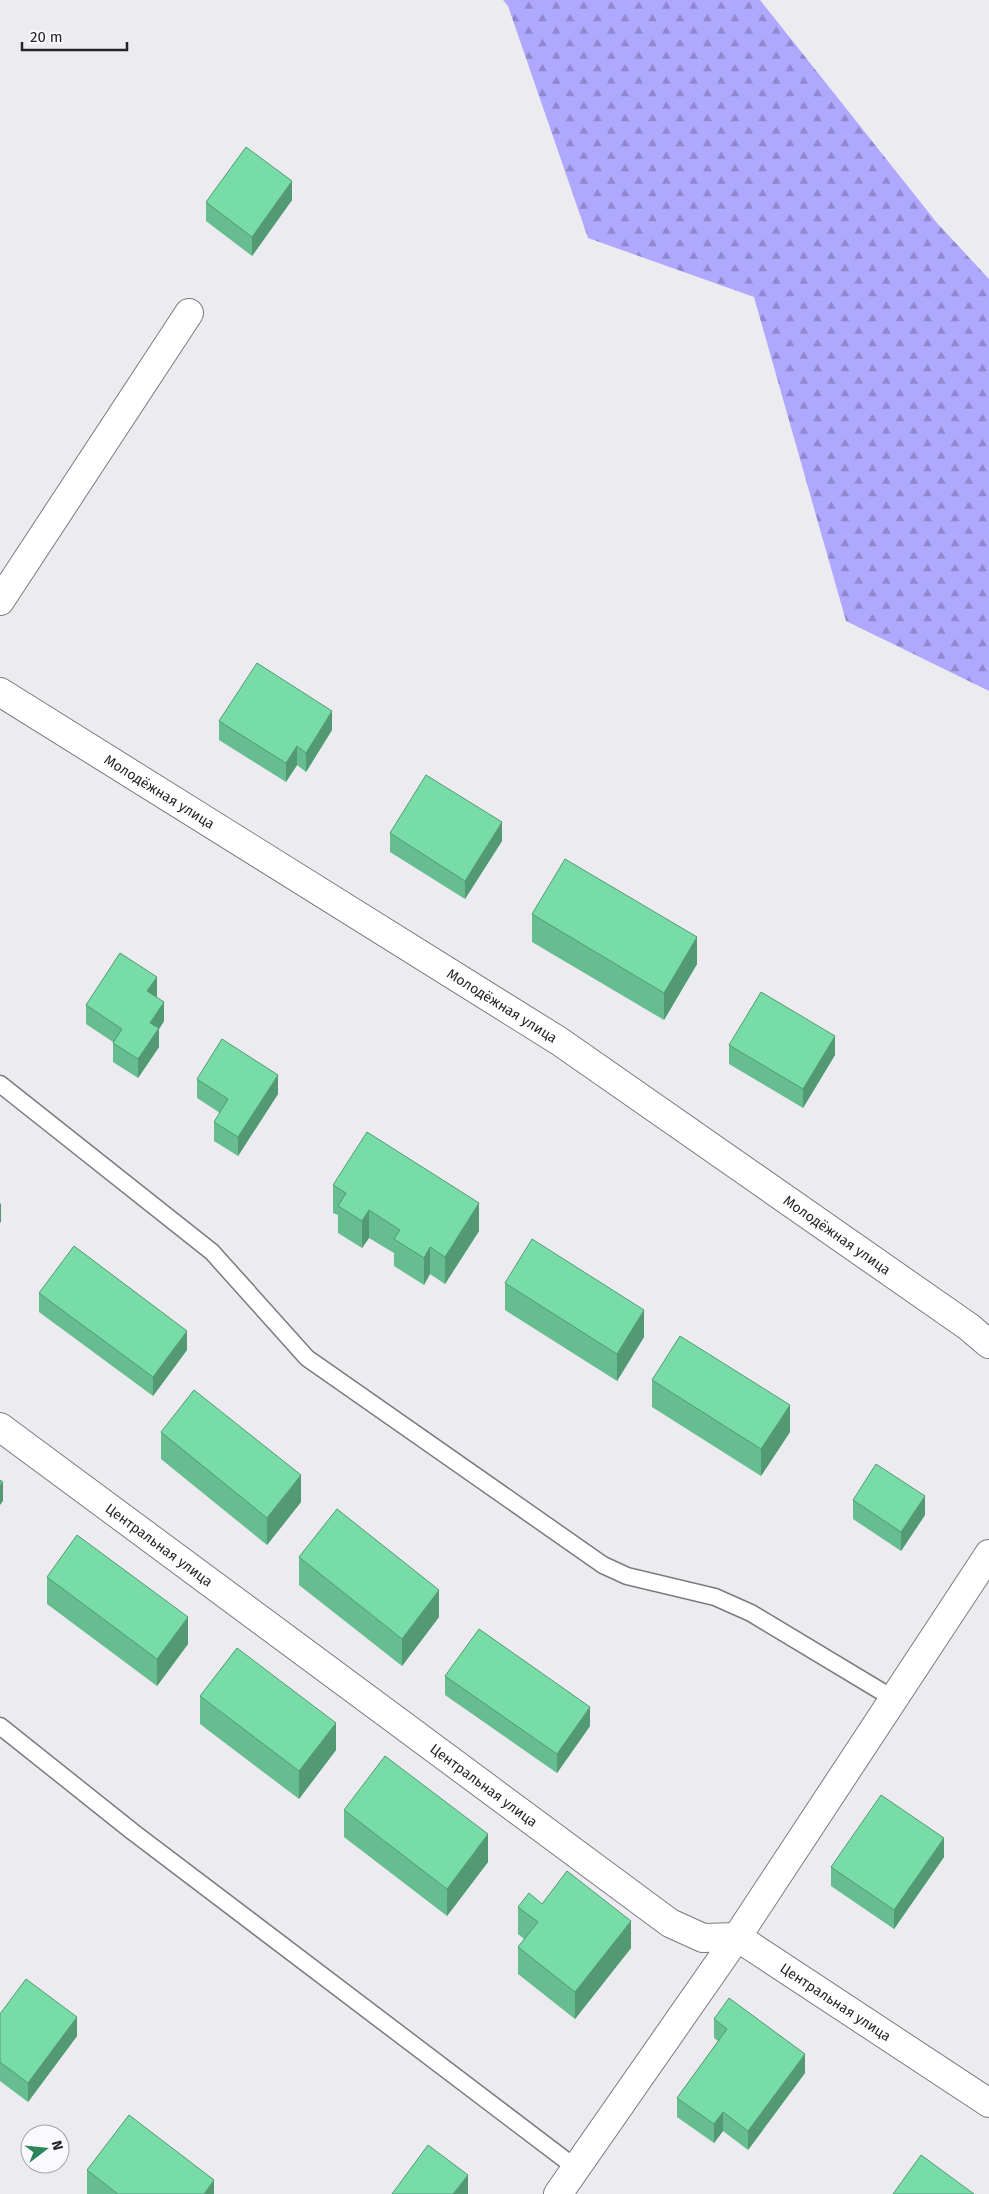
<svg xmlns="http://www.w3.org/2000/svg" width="989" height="2194" viewBox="0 0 989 2194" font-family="'Fira Sans',sans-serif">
<defs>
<pattern id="forest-firs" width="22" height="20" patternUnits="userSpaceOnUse" patternTransform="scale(1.25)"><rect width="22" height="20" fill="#b0a7ff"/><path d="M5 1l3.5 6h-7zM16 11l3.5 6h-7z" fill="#8f88ce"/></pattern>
</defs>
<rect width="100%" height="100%" fill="#ececf0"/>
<path fill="url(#forest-firs)" d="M503 0H760L937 223 989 279V691L846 621 754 297 588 238 508 6Z"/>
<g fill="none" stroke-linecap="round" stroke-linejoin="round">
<g stroke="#7b7b7f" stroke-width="19">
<path id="service" d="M0 1084 212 1252 307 1358 603 1565 627 1576 715 1597 751 1613 894 1699
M0 1726 133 1832 576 2168"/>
</g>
<g stroke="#7b7b7f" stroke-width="30">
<g id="minor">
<path d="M0 601 189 313"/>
<path id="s1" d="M0 692 559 1041 969 1327 989 1344"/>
<path id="s2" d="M0 1427 670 1923 703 1938 737 1937 989 2103"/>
<path d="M558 2194 737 1937 989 1554"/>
</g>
</g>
<use href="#service" stroke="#fff" stroke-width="16"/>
<use href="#minor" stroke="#fff" stroke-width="28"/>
</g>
<path fill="#66bd8f" d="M292 200 252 256 206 221V202Z
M219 721 332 730 306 772 297 765 286 782 219 740Z
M390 833 502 841 465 899 390 852Z
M532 914 697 964 664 1020 532 942Z
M157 996 156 997 164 1021 159 1029V1047L138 1078 113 1062V1042L86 1024V1005Z
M729 1045 835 1055 803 1108 729 1064Z
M197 1079 278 1094 238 1156 214 1141V1122L220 1113 197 1098Z
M333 1185 479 1231 445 1284 430 1274 424 1285 394 1266V1253L369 1238 362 1248 338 1233V1215L333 1213Z
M505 1283 644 1337 617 1381 505 1310Z
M39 1293 187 1350 153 1396 39 1312Z
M652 1380 790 1432 761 1476 652 1407Z
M161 1432 301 1502 267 1545 161 1459Z
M853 1500 925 1515 901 1551 853 1519Z
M299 1557 439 1617 402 1666 299 1585Z
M47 1577 188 1644 157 1686 47 1604Z
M445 1676 590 1726 557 1773 445 1695Z
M200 1696 336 1750 299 1799 200 1724Z
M344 1810 488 1862 447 1916 344 1837Z
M944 1857 894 1929 831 1886V1867Z
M542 1904 631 1948 575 2019 518 1974V1947L524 1939 518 1934V1907Z
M0 2014 77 2036 28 2102 0 2081Z
M714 2019 805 2073 748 2150 723 2131 714 2143 677 2117V2098L718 2041 714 2038Z
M87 2170 214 2194H87Z"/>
<path fill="#539a74" d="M292 181V200L252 256V237Z
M332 711V730L306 772V753Z
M297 746V765L286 782V763Z
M502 822V841L465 899V881Z
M697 937V964L664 1020V993Z
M157 977V996L147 1010V991Z
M164 1002V1021L159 1029V1047L138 1078V1059L150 1023Z
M835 1036V1055L803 1108V1089Z
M278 1075V1094L238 1156V1137Z
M1 1203V1222L0 1223V1204Z
M479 1203V1231L445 1284V1257Z
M369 1210V1238L362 1248V1221Z
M430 1247V1274L424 1285V1258Z
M644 1310V1337L617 1381V1354Z
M187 1331V1350L153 1396V1377Z
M790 1405V1432L761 1476V1449Z
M301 1475V1502L267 1545V1518Z
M3 1482V1501L0 1505V1486Z
M925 1496V1515L901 1551V1532Z
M439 1590V1617L402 1666V1639Z
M188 1617V1644L157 1686V1659Z
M590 1707V1726L557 1773V1754Z
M336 1723V1750L299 1799V1771Z
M488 1834V1862L447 1916V1889Z
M944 1838V1857L894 1929V1910Z
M631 1921V1948L575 2019V1992Z
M77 2017V2036L28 2102V2083Z
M805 2054V2073L748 2150V2131Z
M723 2112V2131L714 2143V2124Z
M468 2175V2194H453Z
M214 2180V2194H204Z"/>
<path fill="#77dca6" stroke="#539a74" d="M246 147 292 181 252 237 206 202Z
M257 663 332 711 306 753 297 746 286 763 219 721Z
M426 775 502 822 465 881 390 833Z
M565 859 697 937 664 993 532 914Z
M120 953 157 977 147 991 164 1002 150 1023 159 1028 138 1059 113 1043 122 1029 86 1005Z
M761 992 835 1036 803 1089 729 1045Z
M222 1039 278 1075 238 1137 214 1122 228 1099 197 1079Z
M367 1132 479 1203 445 1257 430 1247 424 1258 394 1239 400 1230 369 1210 362 1221 338 1206 346 1193 333 1185Z
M532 1239 644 1310 617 1354 505 1283Z
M74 1246 187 1331 153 1377 39 1293Z
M680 1336 790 1405 761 1449 652 1380Z
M194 1390 301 1475 267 1518 161 1432Z
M876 1464 925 1496 901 1532 853 1500Z
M0 1480 3 1482 0 1486Z
M337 1509 439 1590 402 1639 299 1557Z
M77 1535 188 1617 157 1659 47 1577Z
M479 1629 590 1707 557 1754 445 1676Z
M237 1648 336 1723 299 1771 200 1696Z
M385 1756 488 1834 447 1889 344 1810Z
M881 1795 944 1838 894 1910 831 1867Z
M567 1871 631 1921 575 1992 518 1947 538 1922 518 1907 529 1893 542 1904Z
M26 1979 77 2017 28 2083 0 2062V2014Z
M729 1998 805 2054 748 2131 723 2112 714 2124 677 2098 727 2029 714 2019Z
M129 2115 214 2180 204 2194H118L87 2170Z
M428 2145 468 2175 453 2194H392Z
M921 2155 974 2194H893Z"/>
<g text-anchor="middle" stroke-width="4" stroke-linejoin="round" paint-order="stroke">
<g font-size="14" fill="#252526" stroke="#f9f9fe">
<text dy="5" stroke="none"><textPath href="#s1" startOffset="188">Молодёжная улица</textPath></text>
<text dy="5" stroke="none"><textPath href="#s1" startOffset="592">Молодёжная улица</textPath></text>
<text dy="5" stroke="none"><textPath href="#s1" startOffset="998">Молодёжная улица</textPath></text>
<text dy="5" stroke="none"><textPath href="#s2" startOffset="198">Центральная улица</textPath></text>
<text dy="5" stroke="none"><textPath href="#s2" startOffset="602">Центральная улица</textPath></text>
<text dy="5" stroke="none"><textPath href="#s2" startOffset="1022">Центральная улица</textPath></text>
</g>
</g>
<g transform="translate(45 2149) rotate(74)"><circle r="24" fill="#f9f9fe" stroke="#a4a4a8"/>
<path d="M0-4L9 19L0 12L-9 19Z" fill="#2b845a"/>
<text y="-8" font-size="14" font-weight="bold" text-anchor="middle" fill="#252526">N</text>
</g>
<path d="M22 42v8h105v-8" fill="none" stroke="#252526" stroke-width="2.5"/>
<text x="30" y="42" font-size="15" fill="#252526" stroke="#f9f9fe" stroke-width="4" paint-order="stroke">20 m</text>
</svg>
